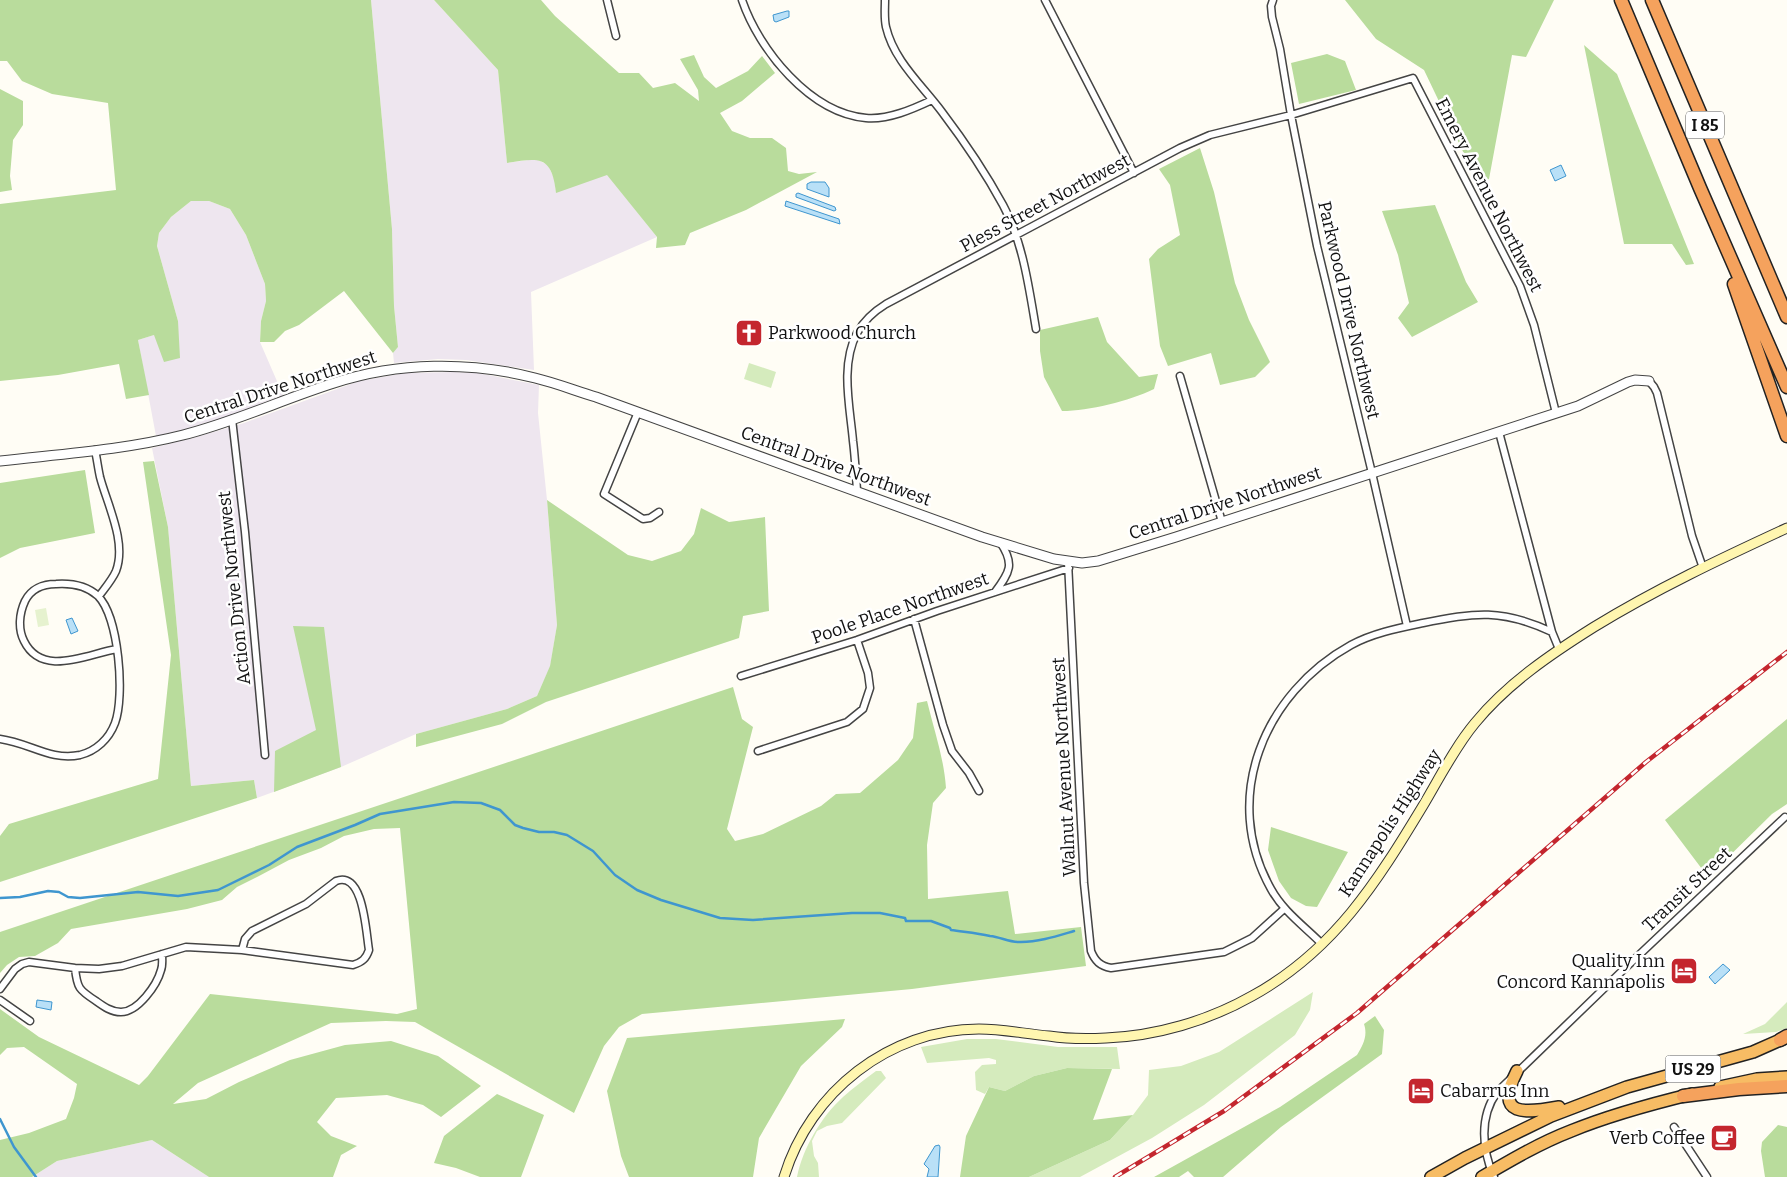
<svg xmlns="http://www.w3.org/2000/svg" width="1787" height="1177" viewBox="0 0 1787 1177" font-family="Bitter,serif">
<rect width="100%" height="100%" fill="#fffdf5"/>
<path fill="#eee6ef" d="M371 0H434L498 70 507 163 536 159 548 165 554 178 556 192 607 174 657 237 531 292 534 370 466 360 438 359 394 363 393 353 398 347 394 306 392 229Z
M191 201H209L230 209 246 235 265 284 266 301 261 321 260 342 283 395 231 415 182 430 156 436 138 340 154 335 178 321 157 246 159 233 171 217Z
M453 372 478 373 539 385 538 413 547 500 557 625 550 667 537 696 507 709 416 734 341 767 257 798 254 780 191 786 168 527 152 448 193 438 244 423 359 381 405 373Z
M152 1140 209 1177H32L57 1161Z"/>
<path fill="#d5ebbd" d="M749 363 776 372 771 388 744 379Z
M1313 992 1310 1010 1295 1035 1204 1105 1152 1138 1080 1177H1029L1110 1140 1133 1115 1148 1095 1149 1070 1181 1066 1219 1052Z
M1787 1002V1028L1776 1032 1743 1034 1765 1024Z
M967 1039H996L1058 1047H1117L1120 1069 1067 1068 1034 1076 1005 1091 989 1087 985 1094 976 1090 975 1072 982 1065 996 1064V1060L989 1058 927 1063 921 1047Z
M876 1071H881L886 1078 842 1123 827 1126 817 1131 812 1141 814 1156 818 1163 819 1177H797C803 1148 821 1117 843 1097 853 1088 865 1079 876 1071Z"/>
<path fill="#b9dc9c" d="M0 0H371L392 229 394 306 398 347 393 353 344 291 299 325 285 331 274 342H260L261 321 266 301 265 284 246 235 230 209 209 201H191L171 217 159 233 157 246 178 321 180 358 164 362 154 335 138 340 149 395 126 399 119 364 58 375 0 381V204L116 190 108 103 52 94 22 81 7 61H0Z
M434 0H541L555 16 619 73H639L653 88 675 83 699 101 698 90 680 59 694 55 704 77 716 88 748 71 762 56 775 73 742 101 720 113 732 131 750 138H772L786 148 788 171 799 174 817 172 746 210 690 233 685 245 656 248 657 237 607 175 556 193C552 155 539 158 507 163L498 70Z
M1345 0H1554L1526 57 1512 55 1489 179 1478 183 1424 70 1376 39Z
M1584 45 1617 74 1694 264 1686 265 1672 244H1624Z
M1327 54 1345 61 1356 90 1299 104 1291 63Z
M0 89 23 101V125L13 140 10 176 12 190 0 192Z
M1200 148 1214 192 1235 283 1249 320 1270 362 1255 377 1220 385 1211 353 1168 366 1160 346 1149 259 1158 249 1180 235 1170 185 1159 169Z
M1435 205 1466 282 1478 302 1412 337 1398 318 1409 303 1398 255 1382 211Z
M1098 317 1107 342 1139 377 1158 374 1154 389C1129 401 1089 411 1062 411L1044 377 1040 351V330Z
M154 461 168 527 191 786 254 780 257 798 0 882V836L9 824 158 779 171 655 143 462Z
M85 470 95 533 20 548 0 558V483Z
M547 500 628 555 652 561 681 551 694 534 701 508 729 522 765 517 769 611 743 616 739 638 546 702 502 724 416 747V734L507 709 537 696 550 666 557 625Z
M293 626 324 627 341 767 274 792 275 751 316 730Z
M733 687 742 719 753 727 727 829 735 841 763 834 821 806 836 794 860 793 898 760 913 738 917 703 927 701C934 730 944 758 946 788L933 803 927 845 928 899 1008 891 1015 934 1081 927 1086 966 912 989 642 1014 619 1027 604 1046 574 1113 415 1022 386 1021 331 1023 198 1083 173 1104 206 1099 239 1082 290 1060 345 1045 391 1041 438 1056 481 1086 441 1117 423 1105 387 1095 336 1098 317 1122 331 1136 357 1146 341 1155 333 1177H209L152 1140 57 1161 32 1177H0V1140L29 1133 66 1119 74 1098 77 1084 24 1047 7 1048 0 1055V1009L39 1037 139 1085 148 1076 210 994 397 1014 417 1009 400 828 374 829 344 836 321 848 289 860 259 876 237 887 222 900 187 909 71 929 58 943 35 956 19 957 7 965 0 973V932Z
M1787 719V804L1772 814 1708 877 1665 820Z
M1271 827 1348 852 1317 907 1306 906 1291 898 1279 881 1268 850Z
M1375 1016 1384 1030 1382 1054 1281 1127 1223 1177H1194L1188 1171 1179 1177H1154L1280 1107 1357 1055C1363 1045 1368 1036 1364 1024Z
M845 1019 842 1027 801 1066 759 1138 753 1177H629L621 1156 607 1091 627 1038Z
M1067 1068 1112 1069 1093 1120 1133 1115 1110 1140 1029 1177H960L966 1136 989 1087 1005 1091 1034 1076Z
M497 1094 544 1115 521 1177H480L456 1168 434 1163 444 1136Z
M1778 1125 1787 1127V1177H1765L1761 1151 1762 1142Z"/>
<path fill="#e6f2cf" d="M46 608 49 625 38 627 35 610Z"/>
<path fill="#b9e0f7" stroke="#3f96cf" d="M787 11H789V17L776 22 774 21 773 15Z
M1561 165 1566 176 1555 181 1550 170Z
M811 182H825L829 188V197L807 189V184Z
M798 193 835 207 836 210 834 211 796 197V194Z
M786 201 839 219 840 224 785 206Z
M72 618 78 631 71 634 66 620Z
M1723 964 1730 970 1715 984 1709 977Z
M37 1000 52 1002 51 1010 36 1007Z
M939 1145 940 1147 938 1177H927L929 1169 924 1164 935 1146Z"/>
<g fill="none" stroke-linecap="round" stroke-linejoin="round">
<path stroke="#3f96cf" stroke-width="2.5" d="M0 898 20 897 48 891 59 892 68 897 80 898 138 892 178 896 218 890 269 865 297 847 355 825 380 814 454 802 481 803 500 810 515 825 523 828 539 832H554L567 835 593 851 615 875 637 890 661 900 720 918 753 920 852 913H880L905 918 906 921H931L950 928 951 930C964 932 977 933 990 936 1001 937 1010 943 1021 942 1039 942 1057 936 1074 931
M0 1119 14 1147 36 1177"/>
<g stroke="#444" stroke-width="9">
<path id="minor" d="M607 0 616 36
M742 0C759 50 810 113 866 118 888 120 913 109 932 100
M885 0C885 9 884 18 886 27 894 61 922 85 942 112 964 141 985 172 1003 205 1023 242 1029 288 1036 329
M1045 0 1134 173
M1273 0 1271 6 1272 17 1280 49 1291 115 1317 246 1372 473 1407 626
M1180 376 1222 522
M1649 381 1654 387 1657 393 1692 536 1703 568
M638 412 604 494 643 519 650 518 659 512
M232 419 245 532 265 755
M1499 432 1552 632 1559 649
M95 450C97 459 98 468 100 477 107 504 127 542 116 571 112 580 105 588 99 596
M857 491C856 474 855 457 853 441 850 407 840 365 857 333 864 320 873 312 886 304L1180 148 1210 135 1291 115 1413 78 1520 286 1534 325 1556 413
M1068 562 1084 883 1091 951C1095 961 1100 966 1111 968L1224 952 1252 938 1284 909
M995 592C1010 572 1015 564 1000 542
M914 619 943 725 952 751 969 773 979 791
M741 676 857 640 937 611 1069 568
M0 739C30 743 50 761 80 755 96 751 109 739 115 723 125 696 119 617 98 596 86 585 71 583 56 584 43 584 31 589 25 601 19 614 18 629 24 641 42 678 87 654 117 649
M758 751 847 722 863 709 870 688 868 673 857 640
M1322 944C1304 926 1283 911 1271 889 1220 798 1264 693 1351 645 1373 633 1399 628 1423 623 1474 612 1503 609 1552 632
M75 968C77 988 79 990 96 1001 103 1006 111 1012 121 1012 138 1012 157 985 161 970 163 965 162 959 162 954
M0 989 15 969 22 964 29 962 75 968 99 969 122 966 186 947 242 950 353 965C362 962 366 959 369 950 366 934 364 870 336 881L306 904 252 931 245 939 242 950
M0 1000 30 1021
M1674 1127 1707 1177
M1494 1177C1482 1150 1479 1117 1497 1092L1621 972 1785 817"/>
</g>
<g stroke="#444" stroke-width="11">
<path id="tertiary" d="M0 461C61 454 124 450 183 435 235 422 283 399 334 383 398 362 469 361 535 378 556 383 576 391 596 397L982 537 1054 559 1082 563 1098 561 1176 537 1578 406 1628 382 1635 380 1649 381"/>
</g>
<g stroke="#333" stroke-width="11">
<path id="secondary" d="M784 1177C810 1092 889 1029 979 1029 1003 1029 1025 1034 1049 1036 1068 1039 1087 1039 1106 1038 1156 1036 1208 1021 1252 996 1334 951 1377 882 1424 804 1440 777 1455 747 1475 723 1508 683 1551 654 1594 627 1656 589 1722 558 1787 528"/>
</g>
<g stroke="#222" stroke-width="14">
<path id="trunk" d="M1517 1071C1493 1118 1526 1113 1559 1107
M1720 1087 1757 1079 1787 1077
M1431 1177 1465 1158 1551 1116 1627 1087 1753 1052 1787 1037
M1482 1177C1511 1160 1540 1143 1571 1131 1610 1115 1651 1104 1692 1094"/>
</g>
<g stroke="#222" stroke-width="15">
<path id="motorway" d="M1621 0 1700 188 1787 387
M1652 0 1787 317
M1734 284 1787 436
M1780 1040 1787 1036
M1683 1096 1739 1089 1787 1086"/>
</g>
<use href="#minor" stroke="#fff" stroke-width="6"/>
<use href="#tertiary" stroke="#fff" stroke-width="9"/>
<use href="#secondary" stroke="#fff6b0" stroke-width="9"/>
<use href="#trunk" stroke="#f7bc64" stroke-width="11"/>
<use href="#motorway" stroke="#f5a25d" stroke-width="12"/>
<g stroke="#c4262e" stroke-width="4.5">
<path id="rail" d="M1115 1177 1224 1111 1357 1013 1646 762 1787 652"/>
</g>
<use href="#rail" stroke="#fff" stroke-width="2.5" stroke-dasharray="8" stroke-linecap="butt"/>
</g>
<defs>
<g id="church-square" transform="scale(1.4375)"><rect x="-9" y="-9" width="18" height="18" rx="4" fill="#c4262e" stroke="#fff"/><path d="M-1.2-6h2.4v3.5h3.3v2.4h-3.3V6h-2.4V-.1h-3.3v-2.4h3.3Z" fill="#fff"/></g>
<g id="hotel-square" transform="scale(1.4375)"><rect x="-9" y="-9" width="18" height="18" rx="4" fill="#c4262e" stroke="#fff"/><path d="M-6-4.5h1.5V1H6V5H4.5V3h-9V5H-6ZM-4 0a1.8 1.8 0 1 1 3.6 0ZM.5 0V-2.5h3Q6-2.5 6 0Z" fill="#fff"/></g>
<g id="cafe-square" transform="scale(1.4375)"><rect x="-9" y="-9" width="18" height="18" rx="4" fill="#c4262e" stroke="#fff"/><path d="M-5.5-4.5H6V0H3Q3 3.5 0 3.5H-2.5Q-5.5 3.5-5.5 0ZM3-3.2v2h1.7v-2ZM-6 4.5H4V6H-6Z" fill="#fff"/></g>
</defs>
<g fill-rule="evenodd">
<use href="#church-square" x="749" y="333"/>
<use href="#hotel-square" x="1684" y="971"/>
<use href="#hotel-square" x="1421" y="1091"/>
<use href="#cafe-square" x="1724" y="1138"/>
</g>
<g text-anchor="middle" stroke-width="5" stroke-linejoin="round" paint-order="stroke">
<g fill="#fff" stroke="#585858" stroke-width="1">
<rect x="1686" y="111.5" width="38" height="27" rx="4"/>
<rect x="1665.5" y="1055.5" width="55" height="27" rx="4"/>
</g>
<g font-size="16" font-weight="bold" fill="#111">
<text x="1705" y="131">I 85</text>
<text x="1693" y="1075">US 29</text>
</g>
<g font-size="18" fill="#111" stroke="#fff">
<text transform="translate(1489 195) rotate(63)" y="6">Emery Avenue Northwest</text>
<text transform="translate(1045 203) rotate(-28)" y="6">Pless Street Northwest</text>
<text transform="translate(1349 310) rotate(77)" y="6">Parkwood Drive Northwest</text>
<text transform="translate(280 387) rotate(-18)" y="6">Central Drive Northwest</text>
<text transform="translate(836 466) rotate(20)" y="6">Central Drive Northwest</text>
<text transform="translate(1225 503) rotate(-18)" y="6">Central Drive Northwest</text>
<text transform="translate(234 588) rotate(-96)" y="6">Action Drive Northwest</text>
<text transform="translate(900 608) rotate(-19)" y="6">Poole Place Northwest</text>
<text transform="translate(1064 767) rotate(-93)" y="6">Walnut Avenue Northwest</text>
<text transform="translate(1390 823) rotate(-57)" y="6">Kannapolis Highway</text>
<text transform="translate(1687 889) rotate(-43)" y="6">Transit Street</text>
</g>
<g font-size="18" fill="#111" stroke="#fff" text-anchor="start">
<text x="768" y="339">Parkwood Church</text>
<text x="1665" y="967" text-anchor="end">Quality Inn<tspan x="1665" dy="21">Concord Kannapolis</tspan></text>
<text x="1440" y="1097">Cabarrus Inn</text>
<text x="1705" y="1144" text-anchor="end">Verb Coffee</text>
</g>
</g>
</svg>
